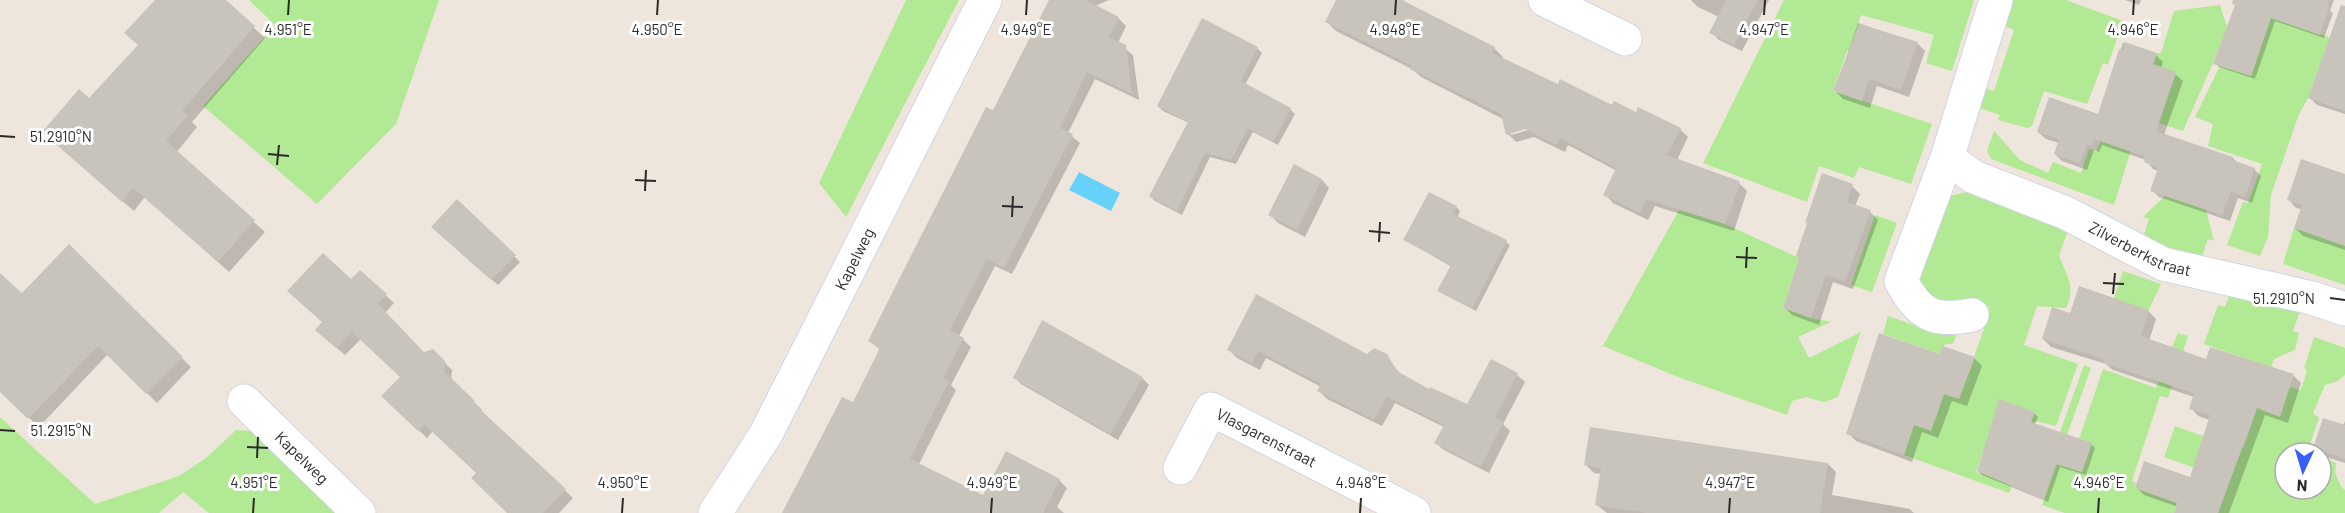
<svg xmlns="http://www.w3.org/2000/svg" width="2345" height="513" viewBox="0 0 2345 513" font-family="Barlow,sans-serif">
<rect width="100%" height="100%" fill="#eee6dc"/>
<path fill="#b1e994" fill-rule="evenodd" d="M249 0H439L396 124 317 204 203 106 275 25Z
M906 0H959L846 217 819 183Z
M1784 0H1974L1952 71 1926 63 1934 35 1861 15 1850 51H1847L1833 91 1932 124 1911 184 1859 167 1854 178 1819 166 1807 202 1703 163Z
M2011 0H2066L2123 21 2108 65 2103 63 2087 104 2044 91 2032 126 2027 128 1998 120 2000 115 1974 106 1981 87 1994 91 2014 30 2003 25Z
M2220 5 2227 27 2213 63 2183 131 2159 123 2176 73 2157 66 2114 205 1991 159 1987 151 1994 131 2020 160 2048 173 2053 162 2081 173 2089 149 2097 151 2114 102 2149 77 2157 53H2161L2174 11Z
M2271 18 2338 40 2328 42 2308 98 2299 114 2271 195 2268 237 2260 256 2227 245 2243 202 2248 203 2262 164 2208 146 2213 124 2195 117 2220 66 2251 76Z
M1966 192 2069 227 2059 256C2067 275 2076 288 2066 308L2037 306 2024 345 2078 364 2056 426 2035 421 2009 493 1904 455 1914 425 1931 430 1944 394 1959 399 1989 315V307C1976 295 1969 304 1955 303 1946 303 1937 301 1929 299L1916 278 1946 197ZM1983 451 1994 454 1988 475 1976 472Z
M2165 196 2206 210 2214 241 2208 239 2200 262 2142 241 2149 219 2143 217Z
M1679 210 1725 224 1799 258 1783 308 1811 318 1831 322 1798 337 1809 358 1861 332 1838 397 1824 402 1806 397 1792 401 1787 415 1678 377 1603 346Z
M1875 215 1897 223 1872 292 1851 285Z
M2294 228 2345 246V285L2283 264Z
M2123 271 2161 284 2149 310 2114 299Z
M2231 291 2302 306 2293 331 2299 333 2295 350 2274 359 2271 367 2204 344 2218 305 2225 307Z
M1888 316 1939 334 1956 335 1954 343 1944 345 1940 354 1883 334Z
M2178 333 2188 336 2168 398 2160 396 2132 481 2136 483 2135 488 2177 503 2174 513H2065L2042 505 2057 464 2082 472 2092 443 2079 439 2103 369 2156 388Z
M2314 337 2345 348V375L2338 381 2325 385 2313 413 2319 418 2307 453H2285V489H2321V458L2336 463 2335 473 2342 488 2345 490V513H2218L2226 490 2209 473 2164 457 2175 426 2203 436 2201 444 2244 447 2257 408 2273 414 2281 390 2288 392 2290 387 2301 390 2307 370 2304 368Z
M2084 365 2091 368 2067 435 2060 432Z
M0 417 95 504 179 476 206 458 236 430 255 431 346 513H209L183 492 159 513H0Z"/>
<path fill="#66d2f9" d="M1079 172 1120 193 1111 211 1069 190Z"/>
<path fill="#0003" fill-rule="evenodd" d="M157 0H223L265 38 192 122 197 127 176 153 265 232 229 272 145 197 134 211 55 143 89 100 139 46Z
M1050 0H1109L1095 6 1118 18 1126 26 1118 43 1133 55 1139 100 1095 79 1068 133 1080 143 1012 274 995 266 959 336 971 347 951 385 956 390 919 464 984 497 1059 480 1067 488 1057 507 1064 513H784L853 404 881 350 869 341 994 112Z
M1338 0H1403L1407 4 1494 48 1503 57 1502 59 1559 86 1680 129 1688 137 1677 160 1738 182 1747 191 1734 231 1655 206 1648 220 1613 203 1605 194 1617 171 1568 145 1565 152 1534 137 1516 142 1508 134 1503 119 1421 77 1412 69 1336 31 1327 22ZM1531 126 1532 129 1511 135V132Z
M1691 0H1769L1742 51 1719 40 1711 32 1719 17 1698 7Z
M2125 0H2141L2139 5Z
M2238 0H2334L2330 11 2333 13 2324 38 2275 21 2255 79 2219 67 2215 63Z
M1858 23 1917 43 1925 51 1909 97 1877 86 1870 108 1843 99 1835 91Z
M2123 43 2156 55 2163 62 2161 69 2175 74 2183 81 2164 135 2233 158 2238 163 2254 169 2261 176 2252 203 2238 198 2230 221 2159 197 2152 190 2158 171 2153 169 2146 160 2102 145 2099 152 2094 150 2087 170 2062 161 2055 154 2059 143 2046 139 2038 132 2098 115Z
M1257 48 1262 53 1245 85 1290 109 1295 114 1278 145 1253 132 1236 164 1210 157 1182 215 1155 201 1150 196 1189 123 1163 111 1158 106Z
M2345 49V114L2317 105 2310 98Z
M1322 180 1329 188 1305 237 1278 223 1270 215Z
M2345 185V250L2303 236 2295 228 2302 209 2296 208 2289 200Z
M1852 186 1860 194 1855 206 1870 212 1878 220 1853 289 1833 282 1819 325 1792 315 1784 307Z
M457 201 520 262 498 285 439 233Z
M1456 207 1460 211 1457 218 1506 242 1510 245 1476 311 1439 291 1452 267 1405 240Z
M69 247 191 367 157 403 108 354 39 427 0 391V275L22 295Z
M361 272 394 303 385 313 424 353 433 351 452 370 451 380 482 410 480 412 573 498 559 513H510L478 473 433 431 427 438 391 404 402 377 361 339 345 355 325 338 351 281Z
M1256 296 1367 356H1386L1401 375 1429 391 1468 406 1517 375 1525 382 1503 424 1510 431 1489 473 1444 450 1436 443 1444 427 1395 403 1382 426 1327 399 1319 391 1321 387 1266 358 1260 370 1237 358 1229 350Z
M2148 311 2156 319 2149 341 2207 360 2211 348 2294 376 2301 383 2288 423 2265 415 2229 513H2175L2178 507 2144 495 2136 487 2191 478 2210 420 2198 416 2191 408 2194 397 2113 370 2106 364 2051 347 2043 339 2071 315Z
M1941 356 1974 358 1982 366 1967 406 1952 401 1938 438 1922 432 1912 462 1856 441 1848 433Z
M1014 377 1142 378 1149 385 1118 440 1021 384Z
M2034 413 2038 417 2035 425 2091 444 2095 448 2086 475 2060 467 2048 502 1982 475 1978 471Z
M2345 421V463L2323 456 2315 448 2343 426Z
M1828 464 1836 472 1832 495 1910 509 1914 513H1607L1597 505 1601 474 1594 473 1586 465Z"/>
<path fill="#c9c4bb" d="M155 0H226L255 26 182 111 188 115 166 141 255 220 218 262 133 188 122 202 42 132 79 89 89 98 138 45 124 33Z
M1049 0H1086L1119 17 1109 37 1126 45 1132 94 1087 72 1060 128 1073 134 1004 268 987 259 950 330 964 338 943 378 949 381 910 459 983 495 1006 451 1060 479 1043 513H782L842 397 853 402 880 348 868 341 986 107 993 110Z
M1336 0H1402L1495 47 1492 53 1558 84 1560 79 1612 105 1614 101 1636 112 1638 107 1681 128 1667 155 1739 181 1740 184 1725 224 1646 199 1640 213 1603 195 1616 168 1560 138 1556 145 1525 129 1506 135 1501 114 1410 69 1412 66 1325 22Z
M1726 0H1758L1734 45 1709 33Z
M2233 0H2329L2327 7 2329 8 2320 35 2271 18 2251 76 2213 64 2235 5 2232 4Z
M2341 5 2345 6V111L2308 98Z
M1202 18 1258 47 1241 81 1291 108 1273 142 1248 128 1231 160 1205 153 1177 211 1149 196 1188 122 1157 106Z
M1859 24 1918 42 1901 90 1869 79 1862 101 1833 91Z
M2125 42 2157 53 2153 64 2176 72 2156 131 2233 157 2232 160 2255 168 2245 197 2231 191 2222 215 2150 191 2158 168 2144 162 2146 157 2094 139 2092 146 2087 144 2080 164 2054 154 2059 139 2037 132 2049 97 2098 114 2119 49 2123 50Z
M2301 159 2345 174V246L2294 228 2302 205 2287 200Z
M1294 164 1322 179 1297 230 1268 215Z
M1822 173 1853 184 1847 202 1871 210 1845 282 1826 275 1811 318 1783 308 1799 258 1796 256 1807 223H1805Z
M1429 192 1457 206 1453 214 1507 240 1472 309 1437 291 1451 265 1403 240Z
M457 199 516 255 491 280 431 227Z
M69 244 183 357 146 394 98 346 28 419 0 392V273L22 293Z
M323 253 351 279 360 270 387 294 378 304 424 352 433 349 445 361 444 371 475 401 473 403 566 489 543 513H507L471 478 476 473 425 425 418 431 381 396 400 377 352 332 336 348 315 330 322 322 287 291Z
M2079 286 2149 310 2141 336 2206 359 2210 347 2294 374 2280 417 2257 408 2218 513H2174L2177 503 2135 488 2144 461 2190 477 2210 415 2189 409 2194 393 2103 363 2104 359 2042 339 2052 307 2070 313Z
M1256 294 1367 354 1374 348 1387 354 1397 371 1429 389 1430 387 1467 404 1491 359 1518 373 1495 418 1503 422 1481 467 1434 443 1444 425 1387 397 1374 420 1317 391 1321 384 1258 351 1252 363 1227 350Z
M1042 320 1143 377 1110 434 1013 378Z
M1879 333 1940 354 1943 346 1975 357 1959 399 1944 394 1931 431 1914 425 1904 455 1846 434Z
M1999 399 2035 412 2031 422 2092 443 2082 472 2056 464 2044 500 1977 471Z
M2323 418 2345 425V459L2313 448Z
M1590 427 1828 463 1820 513H1646L1595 505 1601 468 1584 465Z"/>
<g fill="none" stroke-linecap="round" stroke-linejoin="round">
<g stroke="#d1d5e5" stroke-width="35">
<g id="minor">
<path d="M1545 0 1625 39"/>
<path id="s1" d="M1996 0 1947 158 1974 177 2066 213 2163 264 2312 298 2345 309"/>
<path d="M1947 158 1901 281C1920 316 1934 322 1972 315"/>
<path id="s2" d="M244 401 359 513"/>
<path id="s3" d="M1180 468 1211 409 1414 513"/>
<path id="s4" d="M715 513 766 434 985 0"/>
</g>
</g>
<use href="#minor" stroke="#fff" stroke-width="33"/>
</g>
<path fill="none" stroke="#2b2b2b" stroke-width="2" d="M288 15 289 0M657 15 658 0M1026 15 1027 0M1395 15 1396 0M1764 15 1765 0M2133 15 2134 0M0 136 15 137M268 154 289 156M277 165 279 145M635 180 656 181M645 191 646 170M1002 206 1023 207M1012 217 1013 196M1369 231 1390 233M1379 242 1380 222M1736 257 1757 258M1746 268 1747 247M2103 283 2124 284M2113 294 2115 273M2330 298 2345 300M0 430 15 431M247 447 268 448M257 458 258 437M253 513 254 498M622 513 623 498M991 513 992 498M1360 513 1361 498M1729 513 1730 498M2098 513 2099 498"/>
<g text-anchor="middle" stroke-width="6" stroke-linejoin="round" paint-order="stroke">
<g font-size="16" fill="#2b2b2b" stroke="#fff">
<text dy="6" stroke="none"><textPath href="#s1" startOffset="380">Zilverberkstraat</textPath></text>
<text dy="6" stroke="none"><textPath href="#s4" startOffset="290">Kapelweg</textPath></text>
<text dy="6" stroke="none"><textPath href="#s3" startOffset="129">Vlasgarenstraat</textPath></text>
<text dy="6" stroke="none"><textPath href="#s2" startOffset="81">Kapelweg</textPath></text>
</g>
</g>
<g font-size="15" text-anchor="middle" fill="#2b2b2b" stroke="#fff" stroke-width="6" stroke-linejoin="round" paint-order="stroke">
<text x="288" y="35">4.951°E</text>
<text x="657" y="35">4.950°E</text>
<text x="1026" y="35">4.949°E</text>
<text x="1395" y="35">4.948°E</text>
<text x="1764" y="35">4.947°E</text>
<text x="2133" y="35">4.946°E</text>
<text x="61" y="142">51.2910°N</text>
<text x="2284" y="304">51.2910°N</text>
<text x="61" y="436">51.2915°N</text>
<text x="254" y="488">4.951°E</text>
<text x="623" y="488">4.950°E</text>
<text x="992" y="488">4.949°E</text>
<text x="1361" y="488">4.948°E</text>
<text x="1730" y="488">4.947°E</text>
<text x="2099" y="488">4.946°E</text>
</g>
<g transform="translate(2303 471) rotate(184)"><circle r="28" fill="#ffffff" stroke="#aaaaaa" stroke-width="1.5"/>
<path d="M0-4.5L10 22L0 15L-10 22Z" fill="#385eff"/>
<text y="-9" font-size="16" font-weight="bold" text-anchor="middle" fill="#2b2b2b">N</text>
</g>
</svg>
